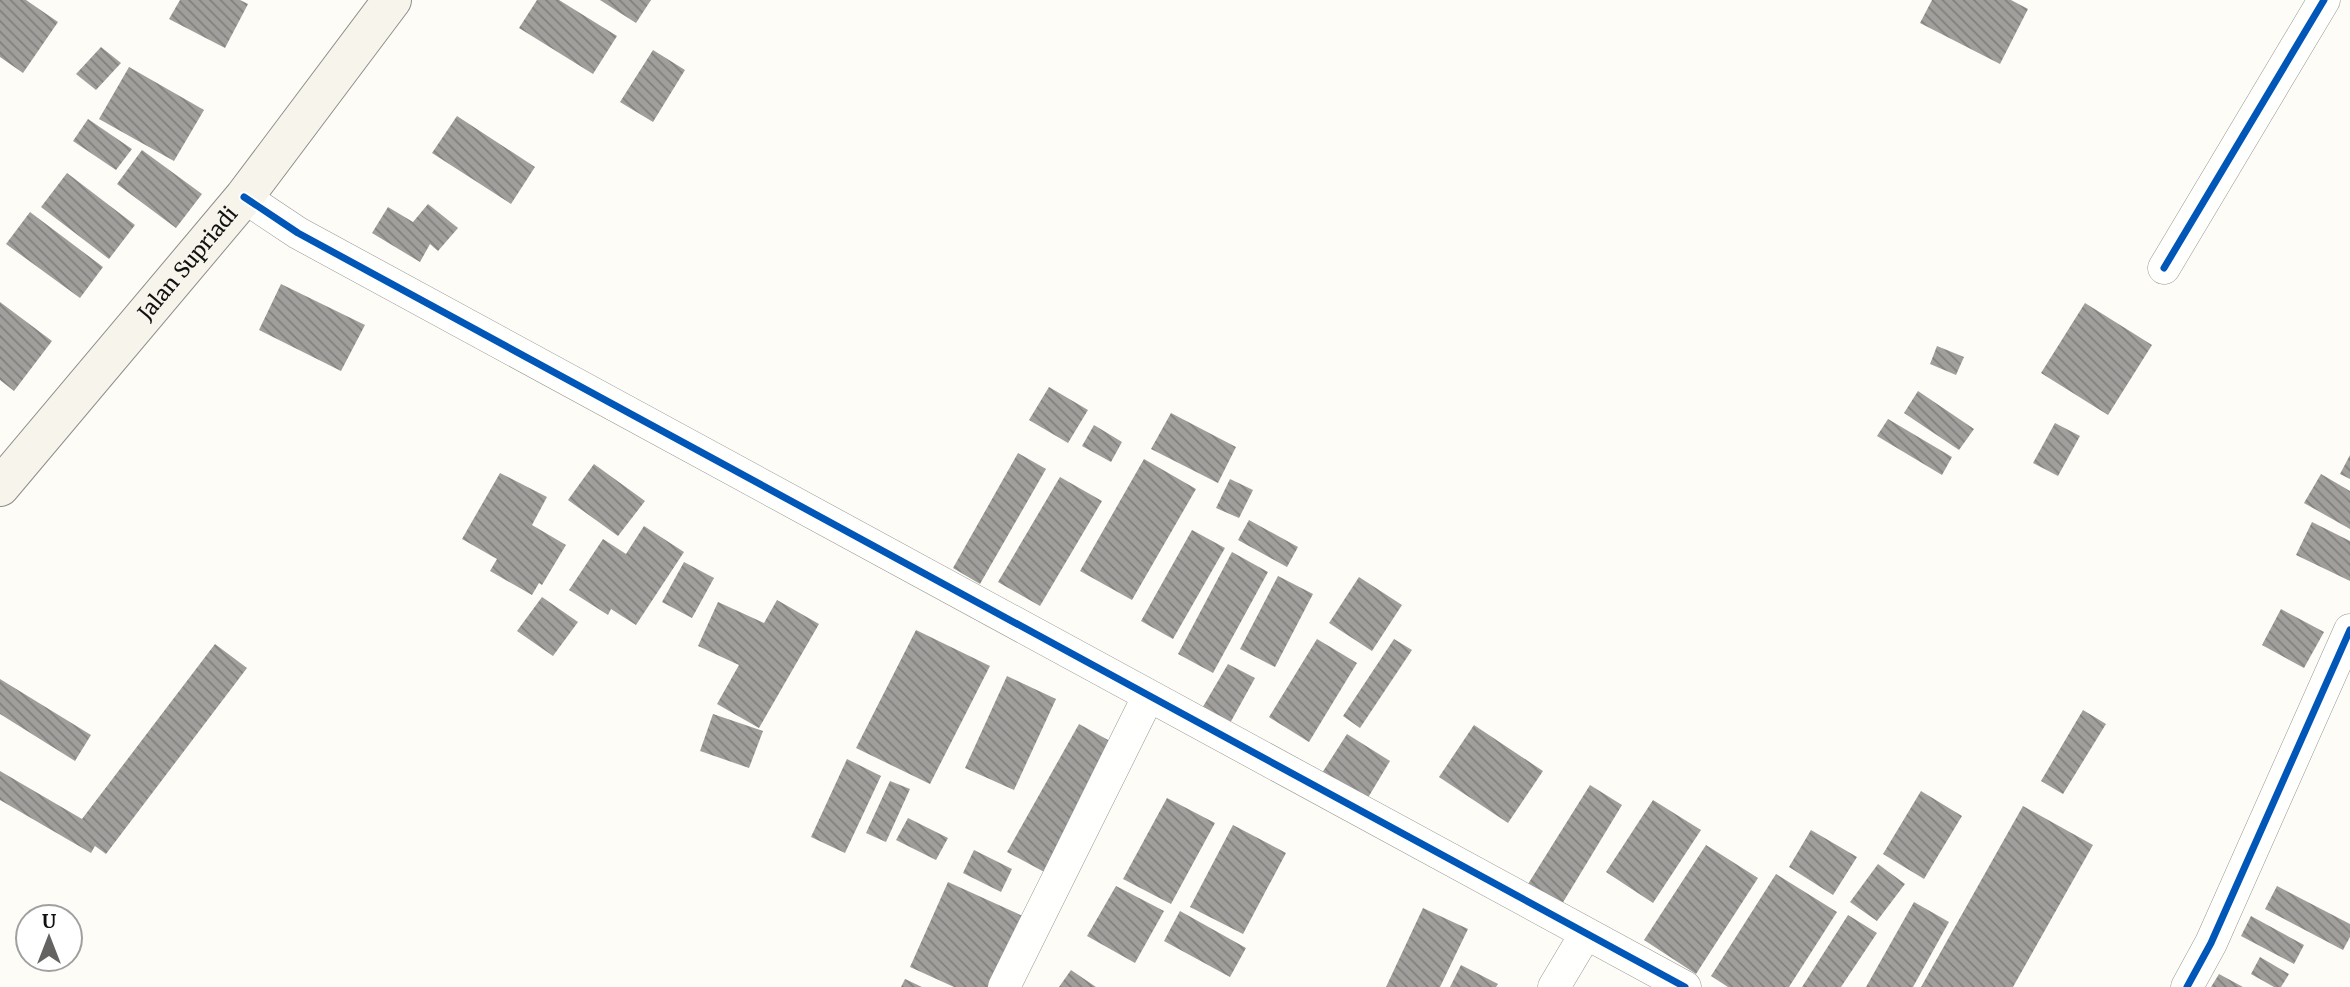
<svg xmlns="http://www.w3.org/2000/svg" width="2350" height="987" viewBox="0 0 2350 987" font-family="Merriweather,serif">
<defs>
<pattern id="building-back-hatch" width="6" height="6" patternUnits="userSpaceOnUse" patternTransform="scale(1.75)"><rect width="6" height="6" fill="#a19f9c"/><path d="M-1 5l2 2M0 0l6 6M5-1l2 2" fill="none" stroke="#82807e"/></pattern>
</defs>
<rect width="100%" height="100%" fill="#fdfcf7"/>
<path fill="url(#building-back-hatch)" d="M0 0H26L58 22 23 73 0 57Z
M180 0H240L248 4 225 48 169 19Z
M537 0H559L617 36 593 74 519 28Z
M600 0H651L636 23Z
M1932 0H2011L2028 9 2000 64 1920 23Z
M101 47 121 63 96 90 76 74Z
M653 50 685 70 653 122 620 102Z
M129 67 204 110 174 161 99 119Z
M457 116 535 167 511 204 432 153Z
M88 119 132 149 116 170 73 141Z
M142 150 202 194 176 228 117 184Z
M67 173 135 225 109 259 41 207Z
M428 204 458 228 438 251 430 244 420 262 372 233 388 207 413 222Z
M30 212 103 267 80 298 6 244Z
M281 284 365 325 341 371 259 330Z
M0 302 52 341 14 391 0 380Z
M2085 303 2152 345 2108 415 2041 373Z
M1937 346 1964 357 1956 375 1930 364Z
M1049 387 1088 410 1068 443 1029 420Z
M1918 391 1974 429 1959 450 1904 413Z
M1171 413 1236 447 1218 483 1151 449Z
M1888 419 1952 457 1942 475 1877 436Z
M2055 423 2080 436 2058 476 2033 463Z
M1094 425 1122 442 1111 462 1082 446Z
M1018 453 1046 469 980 584 953 568Z
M2350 455V479L2340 474Z
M1144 459 1196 489 1132 600 1080 571Z
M594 464 645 501 618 536 568 500Z
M500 473 547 497 532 525 566 545 542 585 539 583 532 595 490 571 497 559 462 539Z
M2321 474 2350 491V529L2304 503Z
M1060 477 1102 501 1040 606 998 582Z
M1230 479 1253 490 1239 518 1216 508Z
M1249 520 1298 547 1287 567 1238 540Z
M2312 522 2350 541V581L2296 555Z
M644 526 684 552 636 625 611 609 608 615 569 590 603 539 626 554Z
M1192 530 1225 548 1173 639 1141 621Z
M1232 552 1268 572 1213 673 1178 654Z
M684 562 714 578 692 618 662 602Z
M1278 576 1313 594 1275 667 1240 649Z
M1359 577 1402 605 1372 651 1329 623Z
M542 597 578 622 553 656 517 631Z
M777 600 819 624 759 728 717 704 739 665 698 646 718 602 764 623Z
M2281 609 2324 632 2304 668 2262 645Z
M916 630 990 666 930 784 856 748Z
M1317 639 1357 663 1309 742 1269 717Z
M1394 639 1412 650 1360 728 1343 716Z
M215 644 247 668 106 854 95 846 91 853 0 800V771L82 819Z
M1228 664 1255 678 1229 725 1201 710Z
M1007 676 1056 699 1014 790 965 768Z
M0 679 91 735 75 761 0 714Z
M2083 710 2106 724 2063 794 2041 781Z
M713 714 763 731 749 768 700 751Z
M1079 724 1119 746 1048 874 1007 852Z
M1474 725 1543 771 1508 823 1439 777Z
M1347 734 1390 761 1366 801 1322 773Z
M847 759 881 776 845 853 811 837Z
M890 781 910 789 886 842 866 833Z
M1590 785 1622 805 1562 904 1528 884Z
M1921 791 1962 816 1924 879 1883 854Z
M1167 798 1215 823 1171 904 1123 879Z
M1653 800 1701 830 1653 903 1606 872Z
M2023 806 2093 845 2013 987H1921Z
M908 818 948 838 936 860 896 840Z
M1233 825 1286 853 1243 934 1190 907Z
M1811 830 1857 857 1833 895 1789 867Z
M1706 845 1758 878 1696 974 1644 940Z
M974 850 1012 869 1001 892 963 873Z
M1878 864 1905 884 1877 921 1850 902Z
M1776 874 1837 912 1789 987H1728L1711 976Z
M948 882 1025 917 993 987H954L910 967Z
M1116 886 1164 911 1135 963 1087 936Z
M2277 886 2350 924V937L2343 950 2265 909Z
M1914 902 1949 922 1913 987H1866Z
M1423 908 1468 929 1440 987H1386Z
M1180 911 1246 948 1230 977 1164 941Z
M1848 915 1877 933 1841 987H1802Z
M2251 916 2304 945 2294 964 2241 936Z
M2260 957 2289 974 2281 987H2274L2251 974Z
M1461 965 1498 984 1496 987H1450Z
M1071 970 1096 987H1059Z
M2219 974 2243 987H2211Z
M905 979 922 987H901Z"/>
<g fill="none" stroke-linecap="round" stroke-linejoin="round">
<g stroke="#979795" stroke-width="33">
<path id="street" d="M244 197 298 233 1685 987
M2164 268 2324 0
M1004 987 1148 697
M1554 987 1585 935
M2187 987 2211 943 2350 630"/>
</g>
<g stroke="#8e8d8b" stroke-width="40">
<g id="secondary">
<path id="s1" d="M0 487 244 197 392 0"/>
</g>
</g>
<use href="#street" stroke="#fffffe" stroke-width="32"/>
<use href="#secondary" stroke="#f6f4eb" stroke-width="38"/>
<g stroke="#fff" stroke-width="11">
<path id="cycleway" d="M244 197 298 233 1685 987
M2164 268 2324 0
M2187 987 2211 943 2350 630"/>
</g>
<use href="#cycleway" stroke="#0057b8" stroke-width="7"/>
</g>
<g text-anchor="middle" stroke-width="7" stroke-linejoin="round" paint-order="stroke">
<g font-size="21" fill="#111" stroke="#fff">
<text dy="7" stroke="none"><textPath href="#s1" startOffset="292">Jalan Supriadi</textPath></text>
</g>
</g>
<g transform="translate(49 938)"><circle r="33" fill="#ffffff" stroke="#a0a0a0" stroke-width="2"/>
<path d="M0-5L12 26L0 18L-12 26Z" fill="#646362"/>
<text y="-10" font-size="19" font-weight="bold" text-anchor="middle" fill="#111111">U</text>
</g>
</svg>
